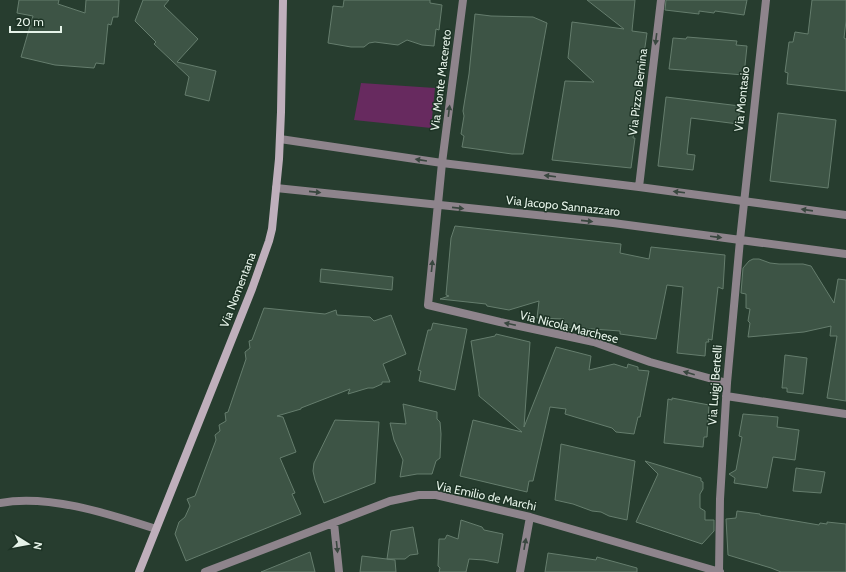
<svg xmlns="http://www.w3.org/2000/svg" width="846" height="572" viewBox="0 0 846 572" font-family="Cabin,sans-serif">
<rect width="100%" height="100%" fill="#273d2f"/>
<path fill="#672a5f" d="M361 83 435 88 431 128 354 120Z"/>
<path fill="#3d5445" stroke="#657d6d" d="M19 0H59L58 4 85 13 86 0H119L118 17H113L111 25 108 24 104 64 96 63 94 68 55 65 21 57 33 16 17 13Z
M143 0H169L164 6 198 39 177 62 216 71 209 101 185 95 189 77 154 44 156 42 135 21Z
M344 0H430V3L442 5 439 30 436 29 434 46 422 45 407 40 398 45 375 42 369 43 364 47H351L328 43 333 6 343 7Z
M587 0H635L632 31 647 33 642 68 640 69V92L633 138H635L631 168 552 160 565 81 594 82 568 58 572 22 624 29Z
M666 0H747L744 15 715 11 714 13 699 11V14L665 10Z
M812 0H846V21L844 38 846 39V91L787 84 788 73 785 72 789 42H793L795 32 808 34Z
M475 14 491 16 533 17 547 23 523 154H512L462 147 464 136 461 134 464 116 463 111 469 74Z
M687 37 737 41 736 45 747 46 744 75 669 69 673 38 686 39Z
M666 97 740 106 738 124 691 118 687 154 695 155 693 170 658 166Z
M778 113 836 120 828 188 770 181Z
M455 226 621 244 620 253 649 259 651 247 725 255 723 289 718 287 712 340 708 339 709 342H706L705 356 677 353 683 287 667 285 656 339 620 334V331L565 327 566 323 562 322 564 319 537 318 539 301 509 310 487 306 486 304 440 299 449 296 446 295 451 238Z
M753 259H759L770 263 779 264H803L811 266 834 303 838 279 846 280V401L827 398 837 336H830L831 326 804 332 748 337 750 323 748 321 750 309 746 308V294L741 293 743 268 749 261Z
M321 269 393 277 392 290 320 282Z
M264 308 325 314 336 310 337 315 370 317 374 321 391 315 406 354 383 364 390 382H382V384L373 388H368L348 394 350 389 301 408V409L277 416 283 417 296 452 280 458 295 493 292 494 301 514 186 561 175 534 179 522 185 517 190 506 187 499 195 496 216 440 215 435 220 431 219 425 226 421 225 413 228 412 246 359 245 352 250 348 249 341 252 340Z
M433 323 467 329 455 390 419 381 421 371 418 370 428 330H431Z
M496 334 530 342 524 427 556 347 591 356 589 370 614 364 627 368 628 364 638 367V370L649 371 640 417H638L634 434 616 432 612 428 565 414 566 409 550 407 533 481H529L527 492 460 476 473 420 522 432 479 396V393L471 341 495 336Z
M785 355 807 358 803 394 787 392V388H782Z
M672 398 709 405 707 437H704L703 447 664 443 668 399 672 400Z
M403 404 437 412V419L440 422 441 434 440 458 436 461 432 474H417L400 477 403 460 394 440 390 423 406 424Z
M743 414 778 417 777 427 799 430 795 460 773 457 767 488 734 483 735 478 729 474 736 470 742 437 739 436Z
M335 420 379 422 375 483 324 503 315 480 313 471 314 463Z
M561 444 635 461 627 520 609 516 601 512 592 511 573 504 555 500Z
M645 461 701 478V481L703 482V489L700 494V508L705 511V520H714V531L702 544 636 522 658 474Z
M796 468 825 472 821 493 793 491Z
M737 511 760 514V515L819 525 820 523 827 524V522L846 524V572H781L771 568 728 555 726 519 736 518Z
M461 520 482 527 484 530 503 534 498 563 484 560 469 559 466 572H439L440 568 438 566 439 539H445L447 535 458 539Z
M413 527 418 554 410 555 405 559H387L391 531Z
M310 552 315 572H261Z
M548 553 596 560 597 557 637 568V572H545Z
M362 556 395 560 396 572H360Z"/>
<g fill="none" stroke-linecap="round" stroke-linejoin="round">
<path stroke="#8e848c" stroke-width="8" d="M463 0 442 163 428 305 500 322 594 342 650 362 727 383
M280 139 442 163 639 187 846 215
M639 187 661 0
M276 188 613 223 846 254
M726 396 846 414
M0 503C49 494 109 514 156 529
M334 523 339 572
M205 572 390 501 419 495H436L530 517 720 572
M520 572 530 517
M719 572 720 499 727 383 740 240 766 0"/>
<path stroke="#bfafbc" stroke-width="8" d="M139 572 252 289 269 241 272 229 279 159 281 112 283 0"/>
</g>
<defs><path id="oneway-solid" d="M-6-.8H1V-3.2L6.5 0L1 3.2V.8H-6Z"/></defs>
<g fill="#39473f">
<use href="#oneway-solid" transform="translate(656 39) rotate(97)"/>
<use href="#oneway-solid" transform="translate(449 111) rotate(-83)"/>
<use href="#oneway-solid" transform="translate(421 160) rotate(-171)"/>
<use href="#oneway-solid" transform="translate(550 176) rotate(-173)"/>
<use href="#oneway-solid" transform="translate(315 192) rotate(6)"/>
<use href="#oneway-solid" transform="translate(679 192) rotate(-173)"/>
<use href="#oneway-solid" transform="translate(458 208) rotate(6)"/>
<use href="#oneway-solid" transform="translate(807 210) rotate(-172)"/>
<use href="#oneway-solid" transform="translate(587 221) rotate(6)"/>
<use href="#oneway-solid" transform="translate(716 237) rotate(7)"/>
<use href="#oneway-solid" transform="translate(432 266) rotate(-84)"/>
<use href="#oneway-solid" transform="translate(510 324) rotate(-168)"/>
<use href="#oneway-solid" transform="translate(689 373) rotate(-164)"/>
<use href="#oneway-solid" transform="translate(525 544) rotate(-80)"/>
<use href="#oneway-solid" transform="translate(337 547) rotate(84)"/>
</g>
<g text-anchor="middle" stroke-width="3" stroke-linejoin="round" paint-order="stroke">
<g font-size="12" fill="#e6f3e9" stroke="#1d3325">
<text transform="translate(441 80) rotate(-83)" y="4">Via Monte Macereto</text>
<text transform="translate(638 92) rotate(-83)" y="4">Via Pizzo Bernina</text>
<text transform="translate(742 99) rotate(-84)" y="4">Via Montasio</text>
<text transform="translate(563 206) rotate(6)" y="4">Via Jacopo Sannazzaro</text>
<text transform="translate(238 290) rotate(-69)" y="4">Via Nomentana</text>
<text transform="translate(569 327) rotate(14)" y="4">Via Nicola Marchese</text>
<text transform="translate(715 385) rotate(-86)" y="4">Via Luigi Bertelli</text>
<text transform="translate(486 496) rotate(12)" y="4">Via Emilio de Marchi</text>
</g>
</g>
<g transform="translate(28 544) rotate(101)" stroke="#1d3325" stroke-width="3" paint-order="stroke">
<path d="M0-3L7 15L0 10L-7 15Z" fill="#e6f3e9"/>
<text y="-6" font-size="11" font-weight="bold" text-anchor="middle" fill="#e6f3e9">N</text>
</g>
<path d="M10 26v6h51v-6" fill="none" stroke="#e6f3e9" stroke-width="2"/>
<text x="16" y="26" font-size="12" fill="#e6f3e9" stroke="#1d3325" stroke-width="3" paint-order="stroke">20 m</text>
</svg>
